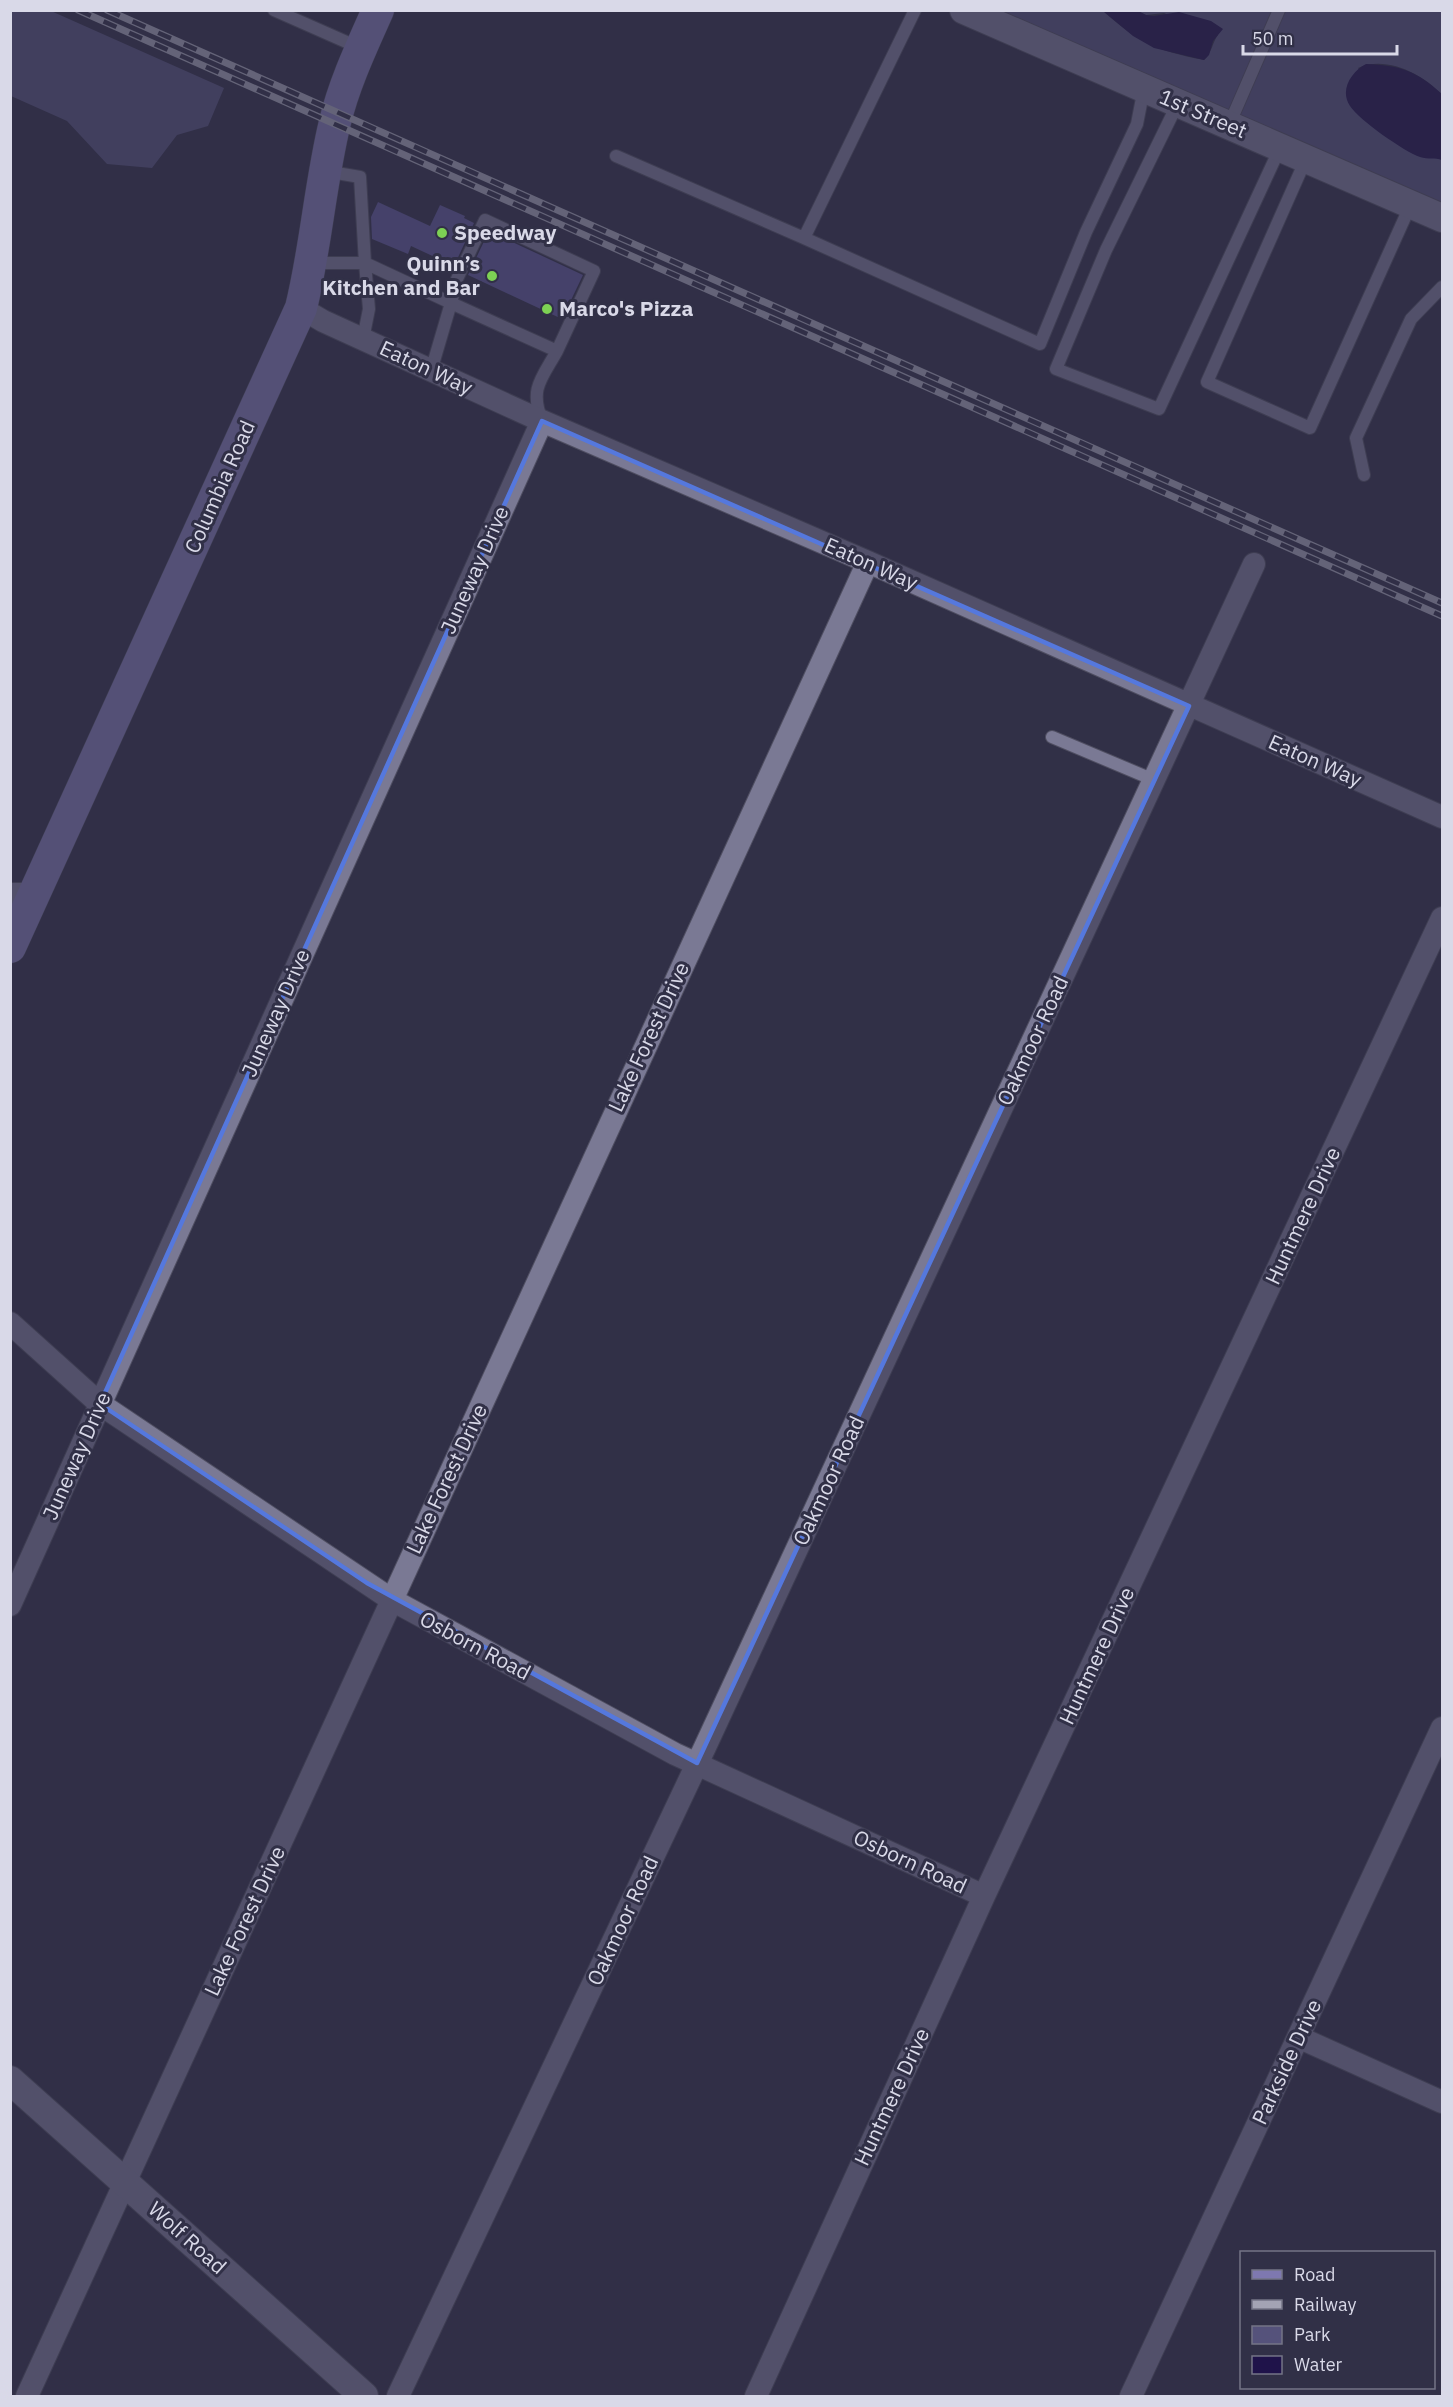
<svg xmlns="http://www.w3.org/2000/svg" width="1453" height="2407" viewBox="0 0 1453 2407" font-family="'IBM Plex Sans',sans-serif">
<rect width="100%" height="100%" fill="#313047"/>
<path fill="#55527b" d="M11 10 51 11 224 88 208 126 177 135 152 168 107 164 67 121 11 96Z
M990 11H1103C1141 44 1154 50 1204 60 1212 53 1212 43 1218 35L1164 13 1146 15 1138 11H1442V95C1423 74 1386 55 1358 68L1432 156 1442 160V208Z"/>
<path fill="#1f134a" d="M1103 11H1138L1146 15 1154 16 1179 12 1211 21 1223 29 1213 41 1209 55 1204 60 1154 48 1133 36Z
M1366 64C1399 65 1417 71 1442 94V160C1435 157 1428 160 1420 157 1405 152 1359 120 1350 106 1339 90 1352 71 1366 64Z"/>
<path fill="#5d5794" d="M378 202 430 226 440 205 465 216 464 218 474 223 454 266 411 246 408 254 372 239 371 217Z
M489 231 583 275 562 319 468 275Z"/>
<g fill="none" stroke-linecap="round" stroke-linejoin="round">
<g stroke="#4f4e61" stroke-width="14">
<path id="service" d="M274 10 360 48
M915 10 804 238 1040 344 1086 232 1137 124 1144 88
M1178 103 1106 250 1056 369 1159 409 1280 148
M1229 125 1279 10
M616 156 804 238
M1306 159 1207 382 1310 428 1411 204
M312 263H365L360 177 325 171
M363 339 369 309 365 263 451 303 457 279 485 220 594 271 557 351
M431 371 451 303 557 351C542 378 529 389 542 420
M1364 475 1356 438 1411 319 1442 287
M1052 737 1154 780"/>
</g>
<g stroke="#4f4e61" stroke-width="24">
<path id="minor" d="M301 308 323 321 542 421 868 562 1442 817
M10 894H34
M10 1323 100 1404 392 1600 675 1754 984 1896
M10 1605 542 421
M1298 2037 1442 2102
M27 2396 868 562
M398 2396 705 1747 1254 564
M756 2396 984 1896 1442 918
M1131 2396 1442 1728"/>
</g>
<g stroke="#4f4e61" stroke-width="30">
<path id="tertiary" d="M964 10 1442 218
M10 2080 364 2396"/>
</g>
<g stroke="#4f4e61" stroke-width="33">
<path id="secondary" d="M10 947 301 308C316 247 320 184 335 122 344 84 362 46 378 10"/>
</g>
<use href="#service" stroke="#7a7994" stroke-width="12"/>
<use href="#minor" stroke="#7a7994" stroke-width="22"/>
<use href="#tertiary" stroke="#7a7994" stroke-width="28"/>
<use href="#secondary" stroke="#7e78b0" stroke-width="32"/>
<g stroke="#a3a3b4" stroke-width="7">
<path id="rail" d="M78 10 1442 616
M107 10 1442 603"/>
</g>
<use href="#rail" stroke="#313047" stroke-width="4.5" stroke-dasharray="14" stroke-linecap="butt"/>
</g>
<path d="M0 0H1453V2407H0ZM542 421 1189 706 697 1763 367 1583 100 1404Z" fill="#313047" fill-opacity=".55" fill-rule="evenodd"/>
<path fill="none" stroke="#5578dd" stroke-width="4.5" stroke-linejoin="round" d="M542 421 1189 706 697 1763 367 1583 100 1404Z"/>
<g fill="#7dd154" stroke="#313047" stroke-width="2">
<circle cx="442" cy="233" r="6"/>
<circle cx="492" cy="276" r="6"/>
<circle cx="547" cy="309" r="6"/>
</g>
<g text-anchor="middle" stroke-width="6" stroke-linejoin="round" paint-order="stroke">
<g font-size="21" fill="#d9d9e8" stroke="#313047">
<text transform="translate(1203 114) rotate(23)" y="7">1st Street</text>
<text transform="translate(426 368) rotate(25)" y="7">Eaton Way</text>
<text transform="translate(220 487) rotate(-66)" y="7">Columbia Road</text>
<text transform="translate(871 564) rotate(24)" y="7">Eaton Way</text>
<text transform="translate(475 570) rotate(-66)" y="7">Juneway Drive</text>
<text transform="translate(1315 761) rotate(24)" y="7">Eaton Way</text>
<text transform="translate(276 1013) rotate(-66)" y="7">Juneway Drive</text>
<text transform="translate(649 1037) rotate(-65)" y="7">Lake Forest Drive</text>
<text transform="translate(1033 1041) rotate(-65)" y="7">Oakmoor Road</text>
<text transform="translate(1303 1216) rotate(-65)" y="7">Huntmere Drive</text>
<text transform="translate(77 1456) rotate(-66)" y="7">Juneway Drive</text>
<text transform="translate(447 1479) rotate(-65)" y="7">Lake Forest Drive</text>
<text transform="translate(829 1481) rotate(-65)" y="7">Oakmoor Road</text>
<text transform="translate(475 1646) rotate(28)" y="7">Osborn Road</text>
<text transform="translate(1097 1656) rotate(-65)" y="7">Huntmere Drive</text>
<text transform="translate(910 1862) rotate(25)" y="7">Osborn Road</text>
<text transform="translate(245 1921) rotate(-65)" y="7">Lake Forest Drive</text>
<text transform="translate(623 1921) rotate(-65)" y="7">Oakmoor Road</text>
<text transform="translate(1287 2062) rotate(-65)" y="7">Parkside Drive</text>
<text transform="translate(892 2097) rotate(-65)" y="7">Huntmere Drive</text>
<text transform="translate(187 2238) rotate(42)" y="7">Wolf Road</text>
</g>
<g font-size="21" font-weight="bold" fill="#d9d9e8" stroke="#313047" text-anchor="start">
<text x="454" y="240">Speedway</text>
<text x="480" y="271" text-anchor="end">Quinn’s<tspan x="480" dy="24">Kitchen and Bar</tspan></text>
<text x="559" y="316">Marco's Pizza</text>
</g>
</g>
<rect width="1453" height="2407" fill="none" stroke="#d9d9e8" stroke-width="24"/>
<rect x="1240" y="2251" width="195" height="138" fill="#313047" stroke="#747487" stroke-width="1.5"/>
<rect x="1252" y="2270" width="30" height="9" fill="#7e78b0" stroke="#747487" stroke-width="1.5"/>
<text x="1294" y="2281" font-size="18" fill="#d9d9e8">Road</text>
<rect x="1252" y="2300" width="30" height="9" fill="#a3a3b4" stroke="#747487" stroke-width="1.5"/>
<text x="1294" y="2311" font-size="18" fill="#d9d9e8">Railway</text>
<rect x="1252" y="2326" width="30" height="18" fill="#55527b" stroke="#747487" stroke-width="1.5"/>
<text x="1294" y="2341" font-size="18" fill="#d9d9e8">Park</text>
<rect x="1252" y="2356" width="30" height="18" fill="#1f134a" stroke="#747487" stroke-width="1.5"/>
<text x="1294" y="2371" font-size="18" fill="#d9d9e8">Water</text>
<path d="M1243 45v9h154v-9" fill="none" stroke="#d9d9e8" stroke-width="3"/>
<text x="1252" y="45" font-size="18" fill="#d9d9e8" stroke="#313047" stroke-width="4.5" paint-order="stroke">50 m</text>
</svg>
